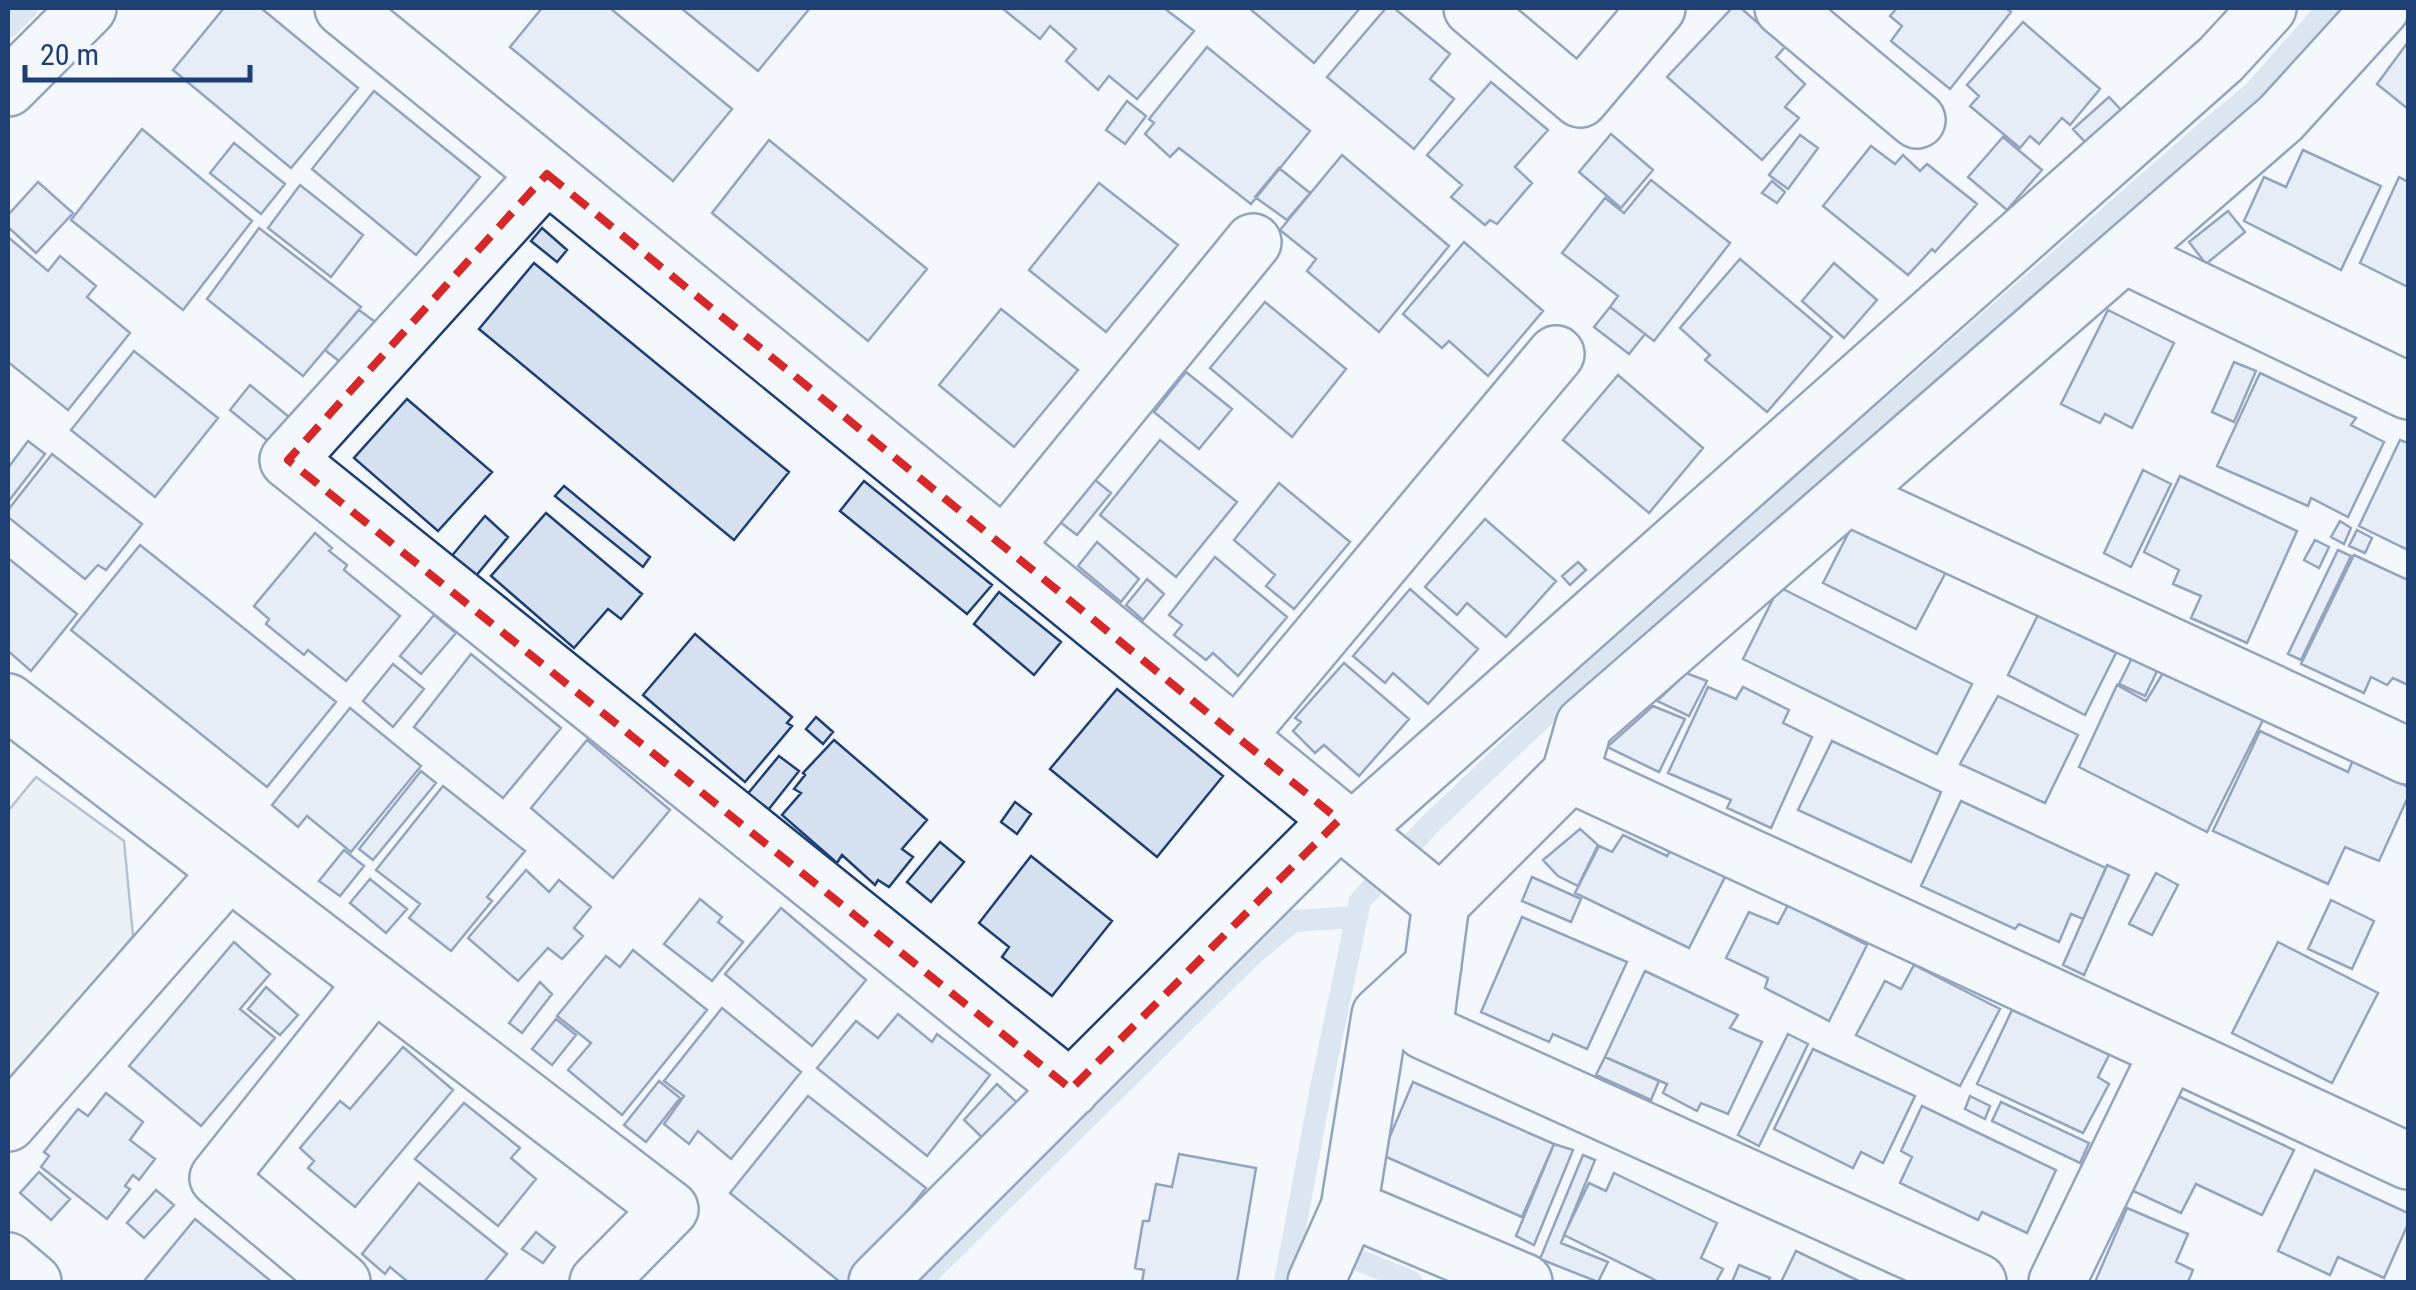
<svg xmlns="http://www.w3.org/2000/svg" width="2416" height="1290" viewBox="0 0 2416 1290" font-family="'Roboto Condensed',sans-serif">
<rect width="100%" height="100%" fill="#f4f7fb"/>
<path fill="#e3e8f0" stroke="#687fa3" stroke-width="2.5" d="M36 777 124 841 133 936 8 1088V811Z"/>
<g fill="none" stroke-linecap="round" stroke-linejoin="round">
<path stroke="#bed0e5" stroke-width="22" d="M8 27 27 8
M1329 1248 1412 1282
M920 1282 1251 956 1293 921 1357 917
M1285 1282 1321 1088 1360 901 1429 825 1609 655 2207 131 2253 93 2328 8"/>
</g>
<path fill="#d5e0f0" stroke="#1d3f73" stroke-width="2.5" d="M224 8H261L358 88 291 168 173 70Z
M542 8H610L732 109 673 181 510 47Z
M681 8H810L758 71Z
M1002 8H1164L1194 31 1137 99 1109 76 1098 90 1066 61 1076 49 1050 26 1040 39Z
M1249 8H1360L1314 63Z
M1386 8H1394L1450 54 1430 79 1454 99 1414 149 1327 77Z
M1732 8H1741L1785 47 1776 57 1805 84 1785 107 1799 118 1762 160 1667 77Z
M1897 8H2006L2011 12 1950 89 1891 41 1902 26 1890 16Z
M2023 22 2100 89 2070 125 2062 118 2039 144 2030 136 2020 148 1970 106 1979 96 1967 85Z
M2408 42V109L2377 84Z
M1207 47 1310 131 1251 204 1179 148 1170 157 1145 134 1154 123 1149 119Z
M1491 82 1548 130 1515 167 1532 183 1497 224 1490 220 1485 225 1451 197 1462 185 1427 155Z
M374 91 480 177 416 255 312 169Z
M2109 97 2121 110 2085 142 2073 129Z
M1127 101 1146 116 1125 144 1106 130Z
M142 129 252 221 183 310 71 220Z
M1611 134 1653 170 1621 208 1579 172Z
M1800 135 1818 148 1788 189 1769 175Z
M2003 137 2042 170 2007 210 1968 177Z
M769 140 927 269 868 341 712 213Z
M234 143 285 184 261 214 210 173Z
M1871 146 1895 164 1903 155 1920 171 1927 164 1977 204 1935 252 1932 249 1908 275 1823 206Z
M2303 150 2381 186 2341 270 2244 221 2264 177 2286 187Z
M1342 155 1449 246 1379 332 1307 271 1316 259 1280 230Z
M1279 168 1310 193 1287 220 1255 197Z
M2399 177 2408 182V287L2360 263Z
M1651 180 1730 243 1654 341 1610 307 1618 296 1562 253 1605 198 1624 213Z
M1772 181 1785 192 1777 203 1762 193Z
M38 182 73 213 36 253 8 227V215Z
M1099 183 1178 245 1106 332 1029 270Z
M300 185 363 235 331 277 268 228Z
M2228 211 2245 232 2206 264 2189 242Z
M259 228 361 307 303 376 207 299Z
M542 228 567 250 557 262 531 241Z
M8 237 48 271 60 256 96 286 87 297 130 333 68 410 8 362Z
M1464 242 1543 311 1488 376 1449 341 1442 348 1403 314Z
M1740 259 1832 337 1767 412 1705 360 1710 355 1680 328Z
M534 263 789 472 734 540 479 329Z
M1834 263 1877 300 1844 338 1802 301Z
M1265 302 1346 369 1292 437 1210 368Z
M1610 307 1645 334 1629 354 1594 327Z
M1001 309 1078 370 1014 447 939 385Z
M359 310 378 324 344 365 325 350Z
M2108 310 2174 343 2132 428 2105 414 2100 423 2061 404Z
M134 351 218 418 155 497 71 430Z
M2234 362 2256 371 2234 422 2212 412Z
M1186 372 1232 409 1199 449 1154 412Z
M2260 373 2356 418 2351 425 2384 442 2348 517 2311 498 2308 506 2217 466Z
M1618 375 1703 448 1649 513 1563 440Z
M250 385 294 421 273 445 230 410Z
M407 399 492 472 438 531 354 458Z
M1160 440 1237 502 1176 577 1100 515Z
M2400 440 2408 443V550L2359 526Z
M28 441 45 454 8 502V468Z
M52 454 142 524 106 570 98 565 85 579 8 517V510Z
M2143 470 2171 484 2131 567 2104 553Z
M2180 476 2297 531 2247 643 2191 618 2201 596 2173 584 2179 570 2144 552Z
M1094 479 1111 493 1077 535 1060 522Z
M864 481 992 585 967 614 840 511Z
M1279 483 1350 542 1294 609 1266 586 1275 575 1234 540Z
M564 486 650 557 643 567 555 496Z
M546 513 642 594 621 619 608 609 574 648 491 576Z
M485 516 508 537 475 577 450 558Z
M1485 519 1556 581 1506 637 1467 603 1457 615 1425 587Z
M2340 521 2351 528 2344 544 2331 537Z
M1853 524 1947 570 1916 629 1823 583Z
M2357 530 2372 538 2365 553 2349 546Z
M315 533 332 548 329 551 347 565 344 570 400 616 346 681 308 650 304 655 266 624 269 619 254 606Z
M2315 540 2329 547 2319 568 2304 560Z
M1097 542 1139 579 1121 602 1078 566Z
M140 545 336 702 267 787 71 630Z
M2338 550 2351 556 2301 660 2288 654Z
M2354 555 2408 580V685L2393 678 2387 685 2371 677 2364 693 2301 664Z
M1215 557 1287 617 1238 676 1213 653 1206 660 1174 635 1182 625 1169 615Z
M8 558 77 614 31 671 8 651Z
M1578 562 1586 570 1570 585 1562 576Z
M1147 579 1164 594 1143 620 1126 605Z
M1779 587 1972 684 1937 754 1743 659Z
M1410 589 1478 649 1428 704 1393 673 1385 683 1353 656Z
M999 592 1061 642 1034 675 974 624Z
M434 615 456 633 421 674 400 656Z
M2038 615 2116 653 2085 715 2008 675Z
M695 634 792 717 787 723 792 726 745 782 643 695Z
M471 654 561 728 503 798 414 727Z
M2134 654 2159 667 2145 696 2119 684Z
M1344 663 1409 719 1359 776 1324 745 1315 753 1293 731 1301 722 1295 718Z
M393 664 424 689 393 727 363 701Z
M1686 673 1707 681 1689 716 1657 701Z
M2163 673 2263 720 2207 832 2079 767 2117 685 2146 701Z
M1708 687 1736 699 1743 687 1789 710 1783 723 1812 737 1771 828 1727 808 1731 800 1668 773Z
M1117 689 1223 776 1157 857 1050 769Z
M1998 696 2078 735 2045 803 1960 764Z
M1653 706 1685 719 1659 772 1607 747Z
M350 708 421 766 351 852 307 816 298 827 272 805Z
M816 717 833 732 823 744 806 729Z
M2260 731 2348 772 2353 760 2408 787V797L2379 861 2345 847 2328 884 2213 831Z
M587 740 670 810 613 878 531 808Z
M834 740 927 820 902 849 913 857 889 887 878 880 875 885 842 855 837 863 782 815 801 793 794 789 805 775 803 773Z
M1832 741 1941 792 1911 862 1798 810Z
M779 756 799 771 765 814 745 797Z
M421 771 436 783 373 860 359 849Z
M443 786 525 851 487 897 492 901 451 951 409 918 420 904 376 870Z
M1961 801 2106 868 2083 919 2071 914 2059 942 2019 924 2015 929 1921 886Z
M1015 802 1031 814 1017 834 1001 822Z
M1580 829 1598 845 1578 886 1558 876 1543 860Z
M1623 835 1667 856 1672 847 1727 873 1689 948 1575 893 1599 846 1612 852Z
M940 842 964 862 931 902 907 882Z
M344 850 364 866 340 896 319 881Z
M1031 856 1112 921 1052 996 1002 957 1009 947 979 923Z
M2107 865 2129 875 2084 975 2063 965Z
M526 870 549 892 559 880 591 907 574 928 583 936 562 959 548 948 518 981 468 938Z
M2156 873 2178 885 2152 935 2129 924Z
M1532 877 1581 899 1571 922 1522 901Z
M370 879 407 909 386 933 350 903Z
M700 899 722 917 718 922 743 942 712 981 664 944Z
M2331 900 2374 921 2352 969 2308 949Z
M1788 905 1867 945 1829 1021 1765 988 1768 978 1726 958 1749 912 1778 924Z
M781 908 866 980 812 1046 725 974Z
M1522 917 1627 962 1587 1049 1553 1034 1549 1042 1481 1012Z
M234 942 270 974 240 1009 275 1038 201 1126 129 1066Z
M2278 942 2378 993 2332 1083 2232 1033Z
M633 950 707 1010 622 1115 568 1070 591 1043 557 1016 606 956 620 967Z
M1914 965 2000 1009 1960 1086 1856 1035 1885 981 1901 989Z
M1645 971 1738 1015 1730 1028 1762 1042 1728 1114 1701 1103 1697 1111 1663 1093 1667 1084 1605 1057Z
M540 982 552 994 522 1033 509 1023Z
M266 987 298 1015 280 1035 248 1009Z
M722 1008 801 1072 731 1159 698 1131 689 1144 664 1124 684 1096 664 1081Z
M2012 1010 2110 1053 2098 1077 2109 1084 2083 1133 1977 1084Z
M898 1014 932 1042 937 1034 990 1075 927 1156 817 1068 856 1021 878 1038Z
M556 1019 576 1035 552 1065 532 1049Z
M1788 1034 1808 1044 1759 1146 1738 1135Z
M403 1047 453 1090 355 1207 308 1168 314 1161 300 1148 340 1101 350 1109Z
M1813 1049 1915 1096 1883 1163 1861 1152 1853 1168 1774 1129Z
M1605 1057 1659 1081 1651 1100 1596 1075Z
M659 1081 680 1098 646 1142 624 1125Z
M1413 1082 1554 1144 1522 1217 1382 1155Z
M997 1084 1027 1112 993 1148 964 1120Z
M106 1093 143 1122 130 1140 155 1159 139 1180 133 1175 125 1186 130 1189 107 1219 41 1167 49 1156 44 1152 78 1109 88 1116Z
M2176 1095 2294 1150 2262 1215 2196 1184 2181 1213 2131 1190Z
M808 1096 926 1188 850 1282H840L730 1193Z
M1970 1096 1990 1106 1985 1119 1965 1109Z
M2001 1102 2089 1143 2080 1163 1992 1121Z
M464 1103 520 1148 511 1158 536 1179 498 1226 415 1159Z
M1922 1106 2056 1170 2027 1233 1982 1212 1978 1220 1900 1183 1912 1157 1901 1151Z
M1554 1144 1573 1150 1534 1245 1516 1236Z
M1179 1154 1256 1168 1237 1282H1142L1144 1270 1135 1268 1143 1221H1149L1156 1184 1172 1187Z
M1583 1155 1595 1160 1561 1243 1608 1262 1598 1282 1540 1259Z
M2315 1170 2408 1213V1224L2384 1278 2338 1257 2330 1275 2278 1251Z
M39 1172 70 1199 51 1220 20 1193Z
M1614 1173 1717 1223 1701 1258 1723 1269 1716 1282H1659L1564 1235 1589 1183 1606 1191Z
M419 1183 507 1254 484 1282H408L390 1267 385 1274 362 1254Z
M156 1190 174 1205 144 1238 127 1223Z
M2127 1208 2188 1234 2176 1262 2193 1270 2188 1282H2095Z
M195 1219 272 1282H146L144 1281Z
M536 1232 555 1247 543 1263 522 1249Z
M1796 1251 1861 1282H1781Z
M1739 1265 1770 1278 1768 1282H1732Z"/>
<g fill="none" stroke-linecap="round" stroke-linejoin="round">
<g stroke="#1d3f73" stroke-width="60">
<path id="minor" d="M343 8 1441 903
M1472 8 1580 99 1657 8
M1783 8 1917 120
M547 174 288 460 1071 1089
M2124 255 2408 391
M1847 496 2408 756
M1004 547 1253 242
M8 702 670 1209 598 1282
M1237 736 1556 354
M1570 774 1584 725 2281 118 2381 8
M1352 831 2221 59 2268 8
M8 1123 229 871
M1349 1208 1524 1282
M8 1261 33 1282
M342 1282 218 1178 374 982
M877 1282 1339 820
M1316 1282 1349 1208 1380 1015 1433 966
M1978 1282 1424 1031 1441 903 1570 774 2408 1161
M2057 1282 2169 1051"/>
</g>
<g stroke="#1d3f73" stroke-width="60">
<path id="secondary" d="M8 88 88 8"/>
</g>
<use href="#minor" stroke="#f4f7fb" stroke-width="55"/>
<use href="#secondary" stroke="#f4f7fb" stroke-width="55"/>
</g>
<path d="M0 0H2416V1290H0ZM547 174 1339 820 1071 1089 288 460Z" fill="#f4f7fb" fill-opacity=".55" fill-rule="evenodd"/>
<path fill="none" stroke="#d62828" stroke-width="8" stroke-dasharray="20 12" stroke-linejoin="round" d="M547 174 1339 820 1071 1089 288 460Z"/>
<rect width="2416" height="1290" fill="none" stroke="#1d3f73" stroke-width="20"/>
<path d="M25 65v15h225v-15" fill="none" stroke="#1d3f73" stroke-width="5"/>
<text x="40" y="65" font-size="30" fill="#1d3f73" stroke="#f4f7fb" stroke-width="8" paint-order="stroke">20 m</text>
</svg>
